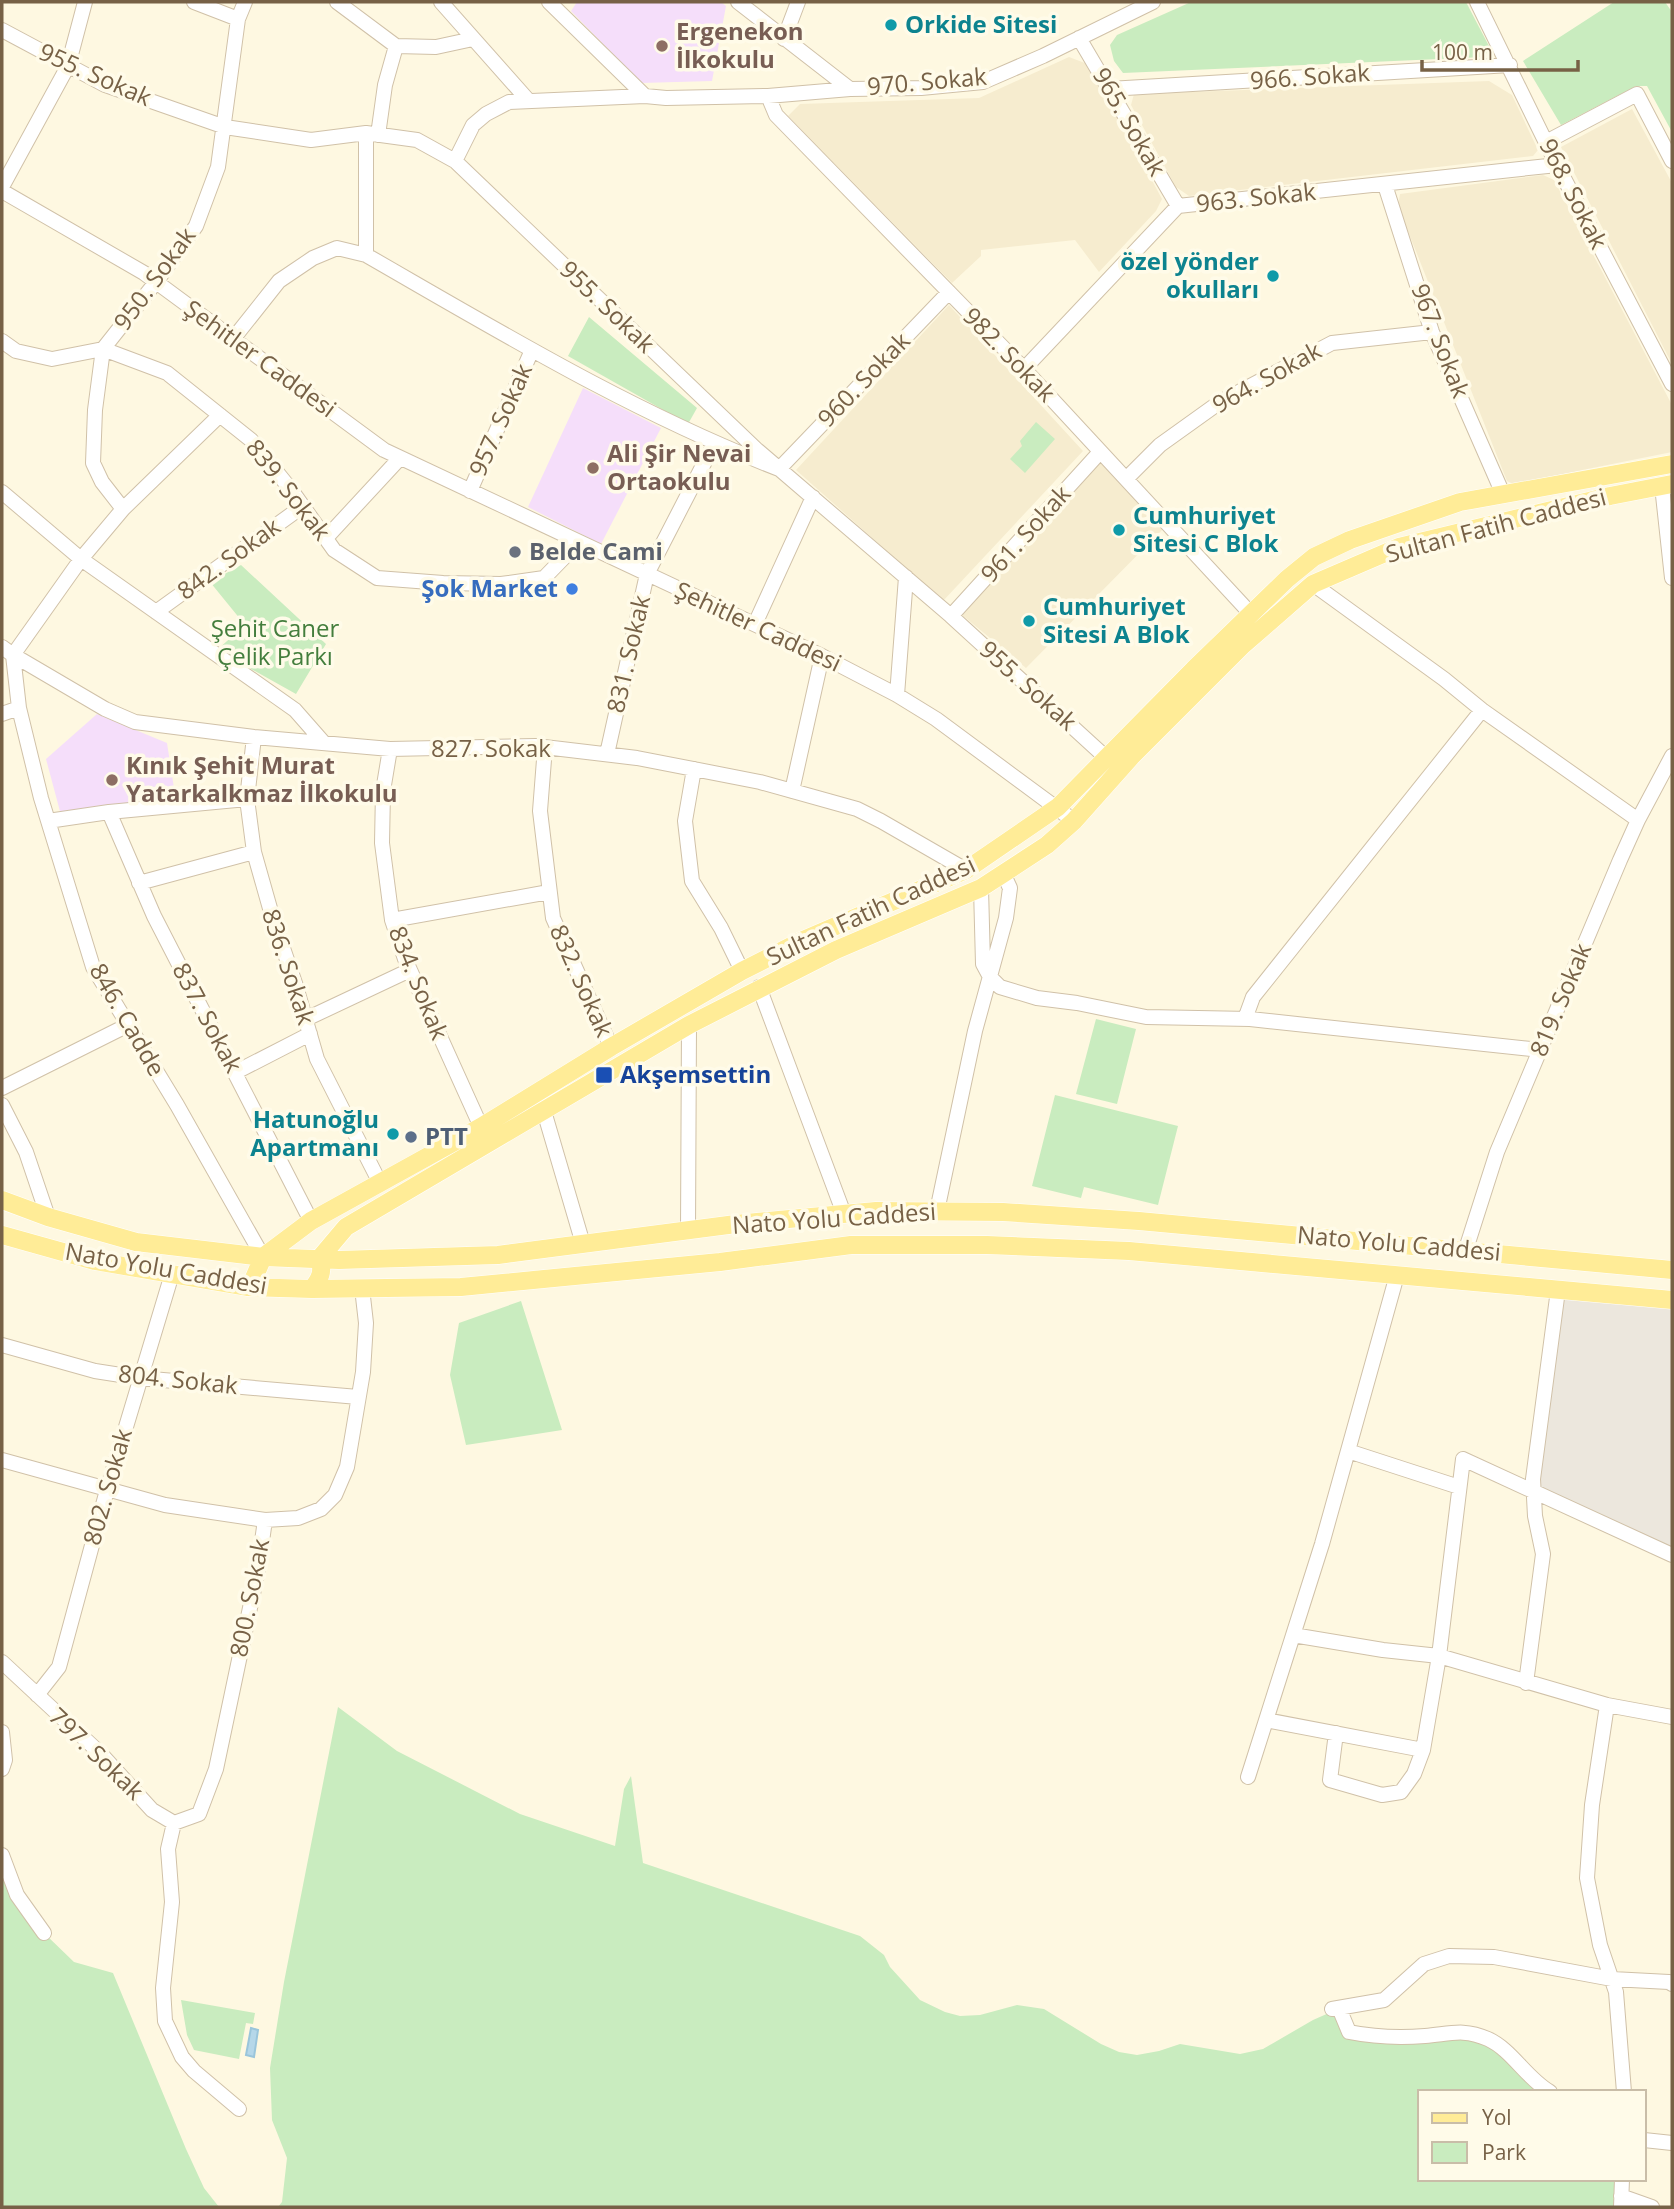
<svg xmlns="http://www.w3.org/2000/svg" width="1674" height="2209" viewBox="0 0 1674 2209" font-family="'Open Sans',sans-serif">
<rect width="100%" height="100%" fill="#fef8e1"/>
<path fill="#f6eccf" d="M1069 57 1090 65 1162 199 1156 211 1099 272 1075 240 981 250V256L952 283 788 116 800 104 979 98Z
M1489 81 1512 95 1538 150 1533 156 1189 196 1176 187 1131 105 1134 94Z
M1632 109 1672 183V364L1561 147Z
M1543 175 1554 180 1672 405V452L1513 484 1507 481 1398 206 1400 194Z
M949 305 1083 451 943 601 796 470Z
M1095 462H1102L1164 528 1026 668 961 614Z"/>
<path fill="#ece7dd" d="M1558 1290 1672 1300V1555L1533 1490Z"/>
<path fill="#f5defa" d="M577 2H721L726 6 712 81 641 83 571 11Z
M583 388 661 428 601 544 528 507Z
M97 714 167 743 176 801 61 815 46 759Z"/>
<path fill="#c9ecbf" d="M1191 2H1466L1490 48 1484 57 1123 73 1114 61 1110 45 1117 35Z
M1614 2H1665L1672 12V132L1647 86H1636L1561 125 1523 61Z
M589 317 697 408 688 424 568 356Z
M1036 422 1055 439 1025 473 1010 459 1022 446 1020 441Z
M241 565 326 644 296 694 217 650 245 625 210 582Z
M1096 1019 1136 1029 1117 1104 1076 1094Z
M1055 1095 1178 1126 1158 1205 1084 1187 1081 1198 1032 1186Z
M521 1301 562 1430 466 1445 450 1375 459 1323Z
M338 1707 397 1751 520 1814 615 1846 624 1789 631 1776 643 1863 860 1936 884 1955 890 1967 920 2000 945 2012 960 2016 980 2015 1017 2005 1044 2009 1101 2044 1119 2052 1137 2055 1159 2051 1180 2044 1240 2054 1263 2049 1313 2020 1338 2009 1348 2034 1491 2040 1550 2092H1420V2179H1622L1621 2207H278L282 2202 287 2158 272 2120 270 2068 284 1982Z
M2 1855 44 1933 74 1962 113 1973 186 2149 204 2188 219 2207H2Z
M181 2000 255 2013 253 2024 246 2023 239 2059 194 2050 187 2035Z"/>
<path fill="#b5d7e9" stroke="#9ac5db" stroke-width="2" d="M251 2028 258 2030 254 2057 246 2055Z"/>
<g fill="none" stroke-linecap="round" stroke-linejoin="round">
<g stroke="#d0c1a8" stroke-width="16">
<path id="minor" d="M194 2 238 19
M337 2 396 46 385 85 378 135
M441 2 527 99
M549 2 645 96
M738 2 850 89
M1477 2 1557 165 1672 384
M2 30 105 85 225 127 311 140 366 133 417 140 455 161 756 449 951 616 1113 764
M1079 38 1178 206
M784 39 798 2
M396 46 436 47 473 39
M1109 89 1510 65
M768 96 776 115 1024 369 1251 614
M1546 142 1637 94 1672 161
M455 161 473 125 486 114 509 102 645 96 666 98 768 96 850 89 921 88 983 82 1043 56 1153 2
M1385 185 1432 332 1503 494
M2 187 68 66 85 2
M2 191 144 273 384 450 822 656 897 695 936 719 1074 821
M366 255V133
M233 339 279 281 313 258 337 248 366 255C500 332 634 413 779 469L949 292
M2 341 16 351 52 359 103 349 167 373 251 440 292 491 334 550 377 578 443 583 501 584 544 578 579 542
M1024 369 1178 206 1557 165
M220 415 123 509 81 559 13 655 105 709 135 722 254 737 390 749 536 746 637 758 760 782 857 809 881 821 966 870
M1126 479 1160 445 1220 402 1332 343 1432 332
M1662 486 1672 578
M470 491 532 350
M2 492 81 559 295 710 324 743
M123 509 102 482 93 463 95 410 103 349 156 282 196 226 218 167 238 19 245 2
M326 538 400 458
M1313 584 1444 679 1482 710 1638 820
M156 612 303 506
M951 616 1100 452
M755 624 813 497
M2 647 13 655 19 708 41 798 93 967 177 1105 263 1257
M897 695 906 577
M2 714 19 708
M254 737 247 799 254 852 273 919 295 983 317 1059 380 1183
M545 747 540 811 553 918 611 1047
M390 749 383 791 382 843 392 920 405 959 481 1127
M607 754 647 574 714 444
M694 769 685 821 692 881 721 928 742 971
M792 791 822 656
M109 812 154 916 311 1221
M48 821 109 812 247 799
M139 883 254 852
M981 888 983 964 990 977 1000 987 1037 998 1077 1003 1146 1017 1250 1019 1540 1050
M392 920 549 892
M759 987 844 1214
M306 1019 410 970
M1245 1019 1253 997 1482 710
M236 1072 310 1034
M2 1088 128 1025
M541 1101 583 1244
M2 1105 26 1152 48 1217
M937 1211 975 1031 1006 918 1010 888 1003 873
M688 1230 689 1025
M1466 1249 1497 1152 1620 860 1638 820 1672 756
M2 1345 95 1371 140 1378 358 1397
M1348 1451 1459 1487
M2 1460 165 1505 265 1520 298 1518 321 1509 335 1495 347 1467 363 1372 366 1323 362 1288
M1293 1635 1383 1650 1439 1656 1607 1705 1672 1717
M2 1662 101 1754 152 1810 174 1823 199 1814 216 1769 258 1570 265 1520
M1526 1683 1543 1554 1535 1516 1533 1479 1558 1290
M37 1695 59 1667 107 1490 172 1274
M1607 1705 1592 1805 1587 1878 1600 1945 1616 1992 1624 2092
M1266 1720 1423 1750
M2 1732 5 1760 2 1769
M1336 1733 1330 1780 1382 1795 1401 1792 1414 1774 1423 1750 1439 1656 1463 1459 1672 1555
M1248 1777 1322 1544 1397 1275
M174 1823 168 1849 172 1902 163 1988 165 2021 182 2057 194 2071 239 2109
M2 1855 17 1895 44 1933
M1339 2008 1349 2032C1374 2037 1399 2038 1425 2036 1450 2034 1463 2028 1488 2039 1512 2050 1526 2078 1550 2092
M1332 2009 1384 2000 1424 1964 1449 1956 1494 1957 1612 1979 1669 1982 1672 1984
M1644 2140 1672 2143
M1621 2196 1652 2207
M1621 2207 1622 2179"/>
</g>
<g stroke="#fff" stroke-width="19">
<path id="major" d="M2 1200 48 1217 136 1242 263 1257 339 1260 498 1255 736 1224 876 1211 1003 1212 1139 1221 1672 1270
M2 1235 95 1261 247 1287 312 1289 461 1287 720 1262 851 1245H987L1129 1251 1672 1300
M258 1287 254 1278 263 1257 311 1221 481 1127 611 1047 742 971 801 941 966 870 1058 807 1194 669 1287 579 1314 557 1350 540 1460 502 1672 464
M312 1289C320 1279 324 1271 319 1259L346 1227 689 1025 836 950 981 888 1047 845 1074 821 1131 757 1243 645 1313 584 1399 547 1610 496 1672 484"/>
</g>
<use href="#minor" stroke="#fff" stroke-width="14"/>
<use href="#major" stroke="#ffec97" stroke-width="18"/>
</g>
<g fill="#0f9aa8" stroke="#fffbe9" stroke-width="2.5">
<circle cx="891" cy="25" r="7"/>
<circle cx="1273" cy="276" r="7"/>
<circle cx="1119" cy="530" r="7"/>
<circle cx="1029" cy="621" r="7"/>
<circle cx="393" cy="1134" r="7"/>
</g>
<g fill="#8d6e63" stroke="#fffbe9" stroke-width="2.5">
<circle cx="662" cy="46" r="7"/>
<circle cx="593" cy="468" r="7"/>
<circle cx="112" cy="780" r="7"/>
</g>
<circle fill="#6b7280" stroke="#fffbe9" stroke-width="2.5" cx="515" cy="552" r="7"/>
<circle fill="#3f7fe0" stroke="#fffbe9" stroke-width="2.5" cx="572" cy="589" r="7"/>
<rect fill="#1a4fb4" stroke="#fffbe9" stroke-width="2.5" x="595" y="1066" width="18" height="18" rx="3.5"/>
<circle fill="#5c6f8a" stroke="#fffbe9" stroke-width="2.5" cx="411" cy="1137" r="7"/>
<g text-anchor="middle" stroke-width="7" stroke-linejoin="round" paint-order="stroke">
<g font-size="24" font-weight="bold" fill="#0d838f" stroke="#fffbe9" text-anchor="start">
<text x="905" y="33">Orkide Sitesi</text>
<text x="1259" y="270" text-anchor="end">özel yönder<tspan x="1259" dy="28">okulları</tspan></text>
<text x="1133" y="524">Cumhuriyet<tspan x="1133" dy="28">Sitesi C Blok</tspan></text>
<text x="1043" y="615">Cumhuriyet<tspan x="1043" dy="28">Sitesi A Blok</tspan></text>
<text x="379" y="1128" text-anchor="end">Hatunoğlu<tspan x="379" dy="28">Apartmanı</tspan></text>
</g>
<g font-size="24" font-weight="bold" fill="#785e54" stroke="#fffbe9" text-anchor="start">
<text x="676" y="40">Ergenekon<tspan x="676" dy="28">İlkokulu</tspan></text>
<text x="607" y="462">Ali Şir Nevai<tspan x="607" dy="28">Ortaokulu</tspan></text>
<text x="126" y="774">Kınık Şehit Murat<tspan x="126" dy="28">Yatarkalkmaz İlkokulu</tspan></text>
</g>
<g font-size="24" fill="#776146" stroke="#fffbe9">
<text transform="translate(95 75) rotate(24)" y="8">955. Sokak</text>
<text transform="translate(1310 77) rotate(-4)" y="8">966. Sokak</text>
<text transform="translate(927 82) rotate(-5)" y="8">970. Sokak</text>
<text transform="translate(1129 122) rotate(60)" y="8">965. Sokak</text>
<text transform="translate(1573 194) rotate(63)" y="8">968. Sokak</text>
<text transform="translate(1256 198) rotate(-6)" y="8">963. Sokak</text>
<text transform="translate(155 279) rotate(-54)" y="8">950. Sokak</text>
<text transform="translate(607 307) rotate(44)" y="8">955. Sokak</text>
<text transform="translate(1440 341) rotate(69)" y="8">967. Sokak</text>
<text transform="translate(1009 355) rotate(46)" y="8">982. Sokak</text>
<text transform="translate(260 359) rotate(36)" y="8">Şehitler Caddesi</text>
<text transform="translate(1267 378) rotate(-29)" y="8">964. Sokak</text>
<text transform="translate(864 380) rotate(-46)" y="8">960. Sokak</text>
<text transform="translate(501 420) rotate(-66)" y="8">957. Sokak</text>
<text transform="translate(288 490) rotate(52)" y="8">839. Sokak</text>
<text transform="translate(1496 526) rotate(-15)" y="8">Sultan Fatih Caddesi</text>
<text transform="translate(1026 534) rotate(-48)" y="8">961. Sokak</text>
<text transform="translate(229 559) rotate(-36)" y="8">842. Sokak</text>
<text transform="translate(758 627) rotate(25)" y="8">Şehitler Caddesi</text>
<text transform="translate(629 654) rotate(-77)" y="8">831. Sokak</text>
<text transform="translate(1028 686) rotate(42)" y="8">955. Sokak</text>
<text x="491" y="757">827. Sokak</text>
<text transform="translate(871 911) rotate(-25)" y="8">Sultan Fatih Caddesi</text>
<text transform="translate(288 967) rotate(72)" y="8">836. Sokak</text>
<text transform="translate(581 981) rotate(66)" y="8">832. Sokak</text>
<text transform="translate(418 983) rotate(68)" y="8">834. Sokak</text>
<text transform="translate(1561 1000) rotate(-67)" y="8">819. Sokak</text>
<text transform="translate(207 1018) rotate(62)" y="8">837. Sokak</text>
<text transform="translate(127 1020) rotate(60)" y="8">846. Cadde</text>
<text transform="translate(834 1219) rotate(-4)" y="8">Nato Yolu Caddesi</text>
<text transform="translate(1399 1244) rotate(5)" y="8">Nato Yolu Caddesi</text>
<text transform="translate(166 1269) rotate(10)" y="8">Nato Yolu Caddesi</text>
<text transform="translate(178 1380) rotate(6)" y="8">804. Sokak</text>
<text transform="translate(108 1487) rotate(-74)" y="8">802. Sokak</text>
<text transform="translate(250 1598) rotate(-79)" y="8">800. Sokak</text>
<text transform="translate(96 1754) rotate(44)" y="8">797. Sokak</text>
</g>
<g font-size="24" font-weight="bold" fill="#5b616d" stroke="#fffbe9" text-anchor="start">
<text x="529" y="560">Belde Cami</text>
</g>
<g font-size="24" font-weight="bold" fill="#366cbe" stroke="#fffbe9" text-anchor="end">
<text x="558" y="597">Şok Market</text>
</g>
<g font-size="24" fill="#447e3d" stroke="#fffbe9">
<text x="275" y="637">Şehit Caner<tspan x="275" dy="28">Çelik Parkı</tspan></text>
</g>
<g font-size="24" font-weight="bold" fill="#164399" stroke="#fffbe9" text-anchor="start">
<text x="620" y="1083">Akşemsettin</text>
</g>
<g font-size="24" font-weight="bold" fill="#4e5e75" stroke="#fffbe9" text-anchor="start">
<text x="425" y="1145">PTT</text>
</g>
</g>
<rect width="1674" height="2209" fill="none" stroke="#776146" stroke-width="7"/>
<rect x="1418" y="2090" width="228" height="91" fill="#fffbe9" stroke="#c9bda8" stroke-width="2"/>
<rect x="1432" y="2113" width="35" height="10" fill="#ffec97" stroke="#c9bda8" stroke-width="2"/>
<text x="1482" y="2125" font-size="21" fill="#776146">Yol</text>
<rect x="1432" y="2142" width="35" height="21" fill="#c9ecbf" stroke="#c9bda8" stroke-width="2"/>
<text x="1482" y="2160" font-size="21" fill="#776146">Park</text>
<path d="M1422 60v10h156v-10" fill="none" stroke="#776146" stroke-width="3.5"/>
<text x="1432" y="60" font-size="21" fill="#776146" stroke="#fffbe9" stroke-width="5" paint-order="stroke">100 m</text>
</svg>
